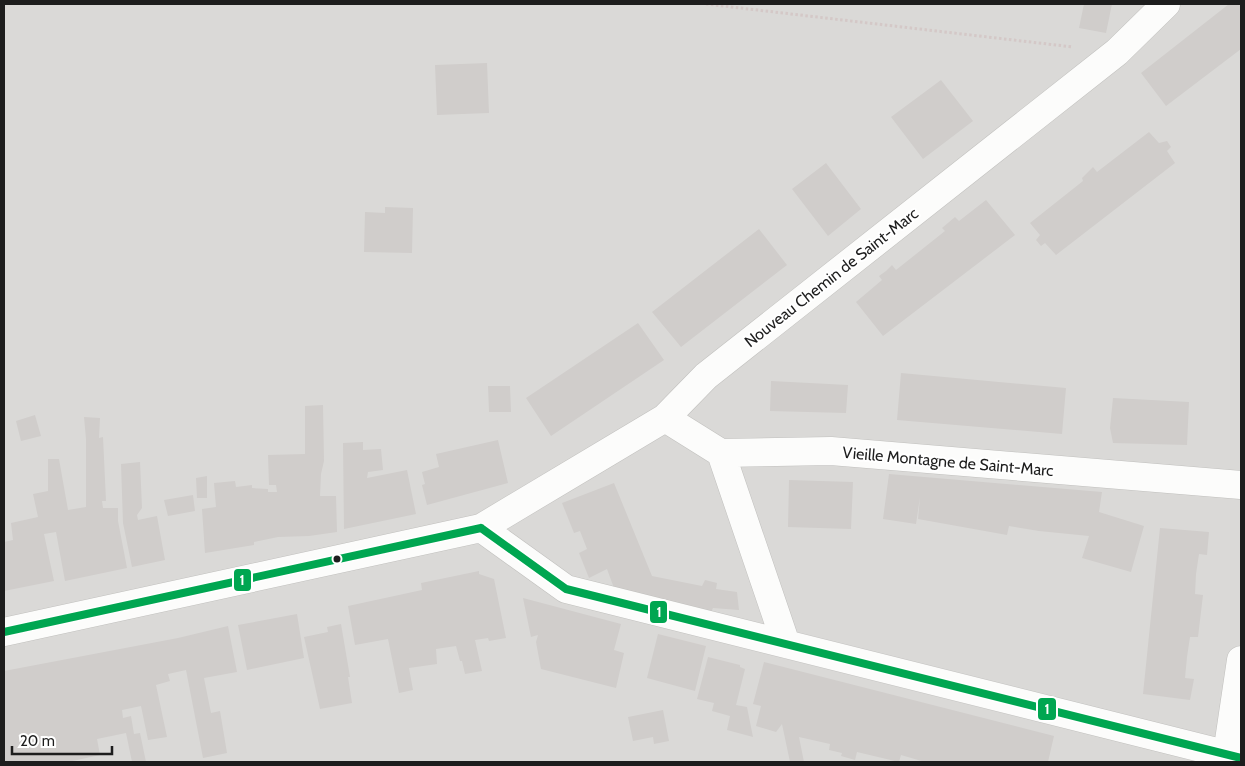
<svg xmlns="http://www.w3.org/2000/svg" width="1245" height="766" viewBox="0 0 1245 766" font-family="Cabin,sans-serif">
<rect width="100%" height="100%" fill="#ebe9e6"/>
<path fill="#dad9d7" d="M4 4H1241V762H4Z"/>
<path fill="#d0cdcb" d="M1084 4H1112L1106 33 1079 28Z
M1229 4H1241V49L1166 106 1141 73Z
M487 63 489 113 437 115 435 65Z
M941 80 973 121 923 159 891 117Z
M1149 132 1159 143 1167 141 1171 147 1167 151 1175 163 1056 255 1045 243 1041 246 1036 240 1040 235 1030 223 1083 181 1082 178 1093 167 1097 172Z
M826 163 861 209 828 236 792 189Z
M986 200 1015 235 883 336 856 302 882 280 879 276 886 271 892 265 896 270 945 231 942 228 955 217 959 221Z
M385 207 413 208 412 253 364 252 365 212 385 213Z
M759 229 787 265 681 347 652 312Z
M638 323 664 360 551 436 526 398Z
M901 373 1066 388 1062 434 897 420Z
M771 381 848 385 846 413 770 411Z
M488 386H510L511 412H489Z
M1113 398 1189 402 1187 445 1113 443 1110 428Z
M323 405 324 461 321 474 320 496H336L337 532 309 536 278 537 254 542V545L205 553 202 509 216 507 214 483 235 481 236 487 252 485V488L268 489V492H277L276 485H269L268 455 305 454V406Z
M35 415 41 436 21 441 16 421Z
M84 417 100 418 99 438 103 437 106 501H102L103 508H118V521L127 568 65 581 56 532 44 534 54 581 4 591V542L13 540 11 523 38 517 33 494 48 491V459H59L68 510 86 507V439Z
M498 440 508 483 427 505 422 485 425 484 422 472 439 467 436 454Z
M363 442V450L381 449 383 470 368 472 367 478 407 470 416 514 344 529 343 443Z
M140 462 142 508 137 515 138 520 157 516 165 560 132 567 123 523 121 464Z
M889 474 1102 492 1099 512 1144 526 1131 572 1082 558 1089 536 1039 531 1009 526 1007 535 918 519 920 497 916 524 883 519Z
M207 476V498H197L196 478Z
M789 480 853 482 851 529 788 527Z
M614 483 652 576 702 586 705 580 717 583 716 589 737 592 739 610 713 608 711 612 614 588 607 569 589 578 579 553 587 549 580 531 574 533 562 503Z
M193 495 195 511 168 516 164 500Z
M1160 528 1209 532 1207 555 1199 554 1196 574 1195 594 1203 595 1198 637H1190L1187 657 1185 678 1194 679 1190 700 1143 694Z
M479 571V574L494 579 506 638 489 641 488 638 475 640 482 671 465 674 462 661H460L456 646 436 649 437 664 409 668 413 690 399 693 388 639 355 645 348 606 422 590 421 583Z
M523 598 621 624 614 650 624 653 616 688 541 669 536 642 538 635 531 637Z
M297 614 304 658 247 670 238 625Z
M341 624 350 677H348L352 703 320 709 304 637 328 632 327 627Z
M228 626 237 672 204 678 211 713 220 711 227 753 203 758 186 670 168 674 170 681 156 685 167 737 148 740 141 706 122 710 123 718 131 716 134 734 140 733 146 762H132L126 733 97 739 100 755 68 762H4V671L178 638Z
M658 634 706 646 695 691 647 678Z
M708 657 740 665V667L745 669 736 705 747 707 753 737 727 730 730 716 712 711 714 703 697 699Z
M764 662 1054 736 1048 762H925L901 755 899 762 857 752 855 760 841 756 842 753 829 750 830 744 799 737 804 762H790L782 724 776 732 756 726 761 706 753 704Z
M663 710 669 741 654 744 653 737 633 741 628 717Z"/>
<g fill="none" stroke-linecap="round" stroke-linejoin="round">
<g stroke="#c1c0be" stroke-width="29">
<path id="street" d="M665 418 721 453 831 451 1241 485
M721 453 786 644
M481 528 566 589 1241 758
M4 632 481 528 665 418 706 376 1117 52 1166 4
M1227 754 1241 660"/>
</g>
<path stroke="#d4c8c7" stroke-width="3" stroke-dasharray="2.5 2.5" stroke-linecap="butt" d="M706 4 1073 47"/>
<use href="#street" stroke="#fcfcfb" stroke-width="28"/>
<g stroke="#fff" stroke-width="11">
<path id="bus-1" d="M481 528 566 589 1241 758
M4 632 481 528"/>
</g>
<use href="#bus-1" stroke="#00a651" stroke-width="8"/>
</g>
<circle fill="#1d1d1d" stroke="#fff" stroke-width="2" cx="337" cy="559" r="4.5"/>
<g text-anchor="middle" stroke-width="4" stroke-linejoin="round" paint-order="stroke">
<g font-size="16" fill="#1d1d1d" stroke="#fff">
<text transform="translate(831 277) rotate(-38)" y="6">Nouveau Chemin de Saint-Marc</text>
<text transform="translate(948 461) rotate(5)" y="6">Vieille Montagne de Saint-Marc</text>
</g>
</g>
<g stroke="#fff" stroke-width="2">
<rect x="233" y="568" width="19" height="24" rx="5" fill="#00a651"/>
<rect x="649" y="600" width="19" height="24" rx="5" fill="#00a651"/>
<rect x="1037" y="697" width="20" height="24" rx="5" fill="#00a651"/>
</g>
<g font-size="14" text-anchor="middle" font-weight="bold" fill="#fff">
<text x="242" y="585">1</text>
<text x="659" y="617">1</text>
<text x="1047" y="714">1</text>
</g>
<rect width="1245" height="766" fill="none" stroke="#1d1d1d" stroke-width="10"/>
<path d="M12 746v8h100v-8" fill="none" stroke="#1d1d1d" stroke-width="2.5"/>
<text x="20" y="746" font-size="15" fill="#1d1d1d" stroke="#ffffff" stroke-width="4" paint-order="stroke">20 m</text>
</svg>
